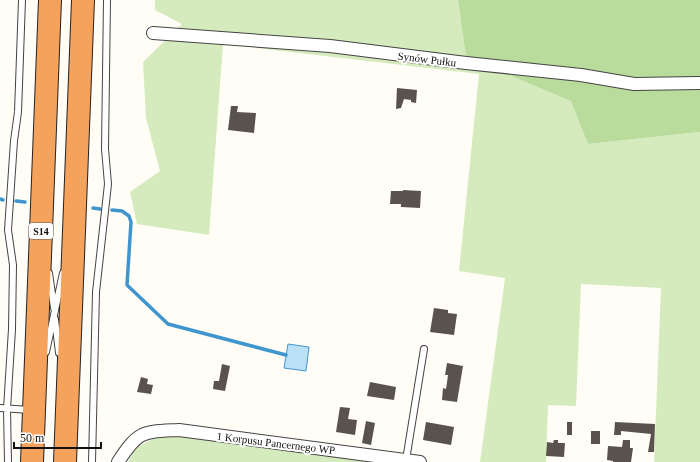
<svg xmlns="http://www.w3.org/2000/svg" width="700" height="462" viewBox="0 0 700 462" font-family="'Times New Roman',serif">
<rect width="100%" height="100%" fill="#fffdf5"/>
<path fill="#d5ebbd" d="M155 0H458L466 57 572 101 588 144 700 132V462H654L661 288 581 284 576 406 548 405 546 462H480L505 278 459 271 479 74 223 44 209 235 137 224 130 192 160 171 146 118 143 62 182 24 155 10Z
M180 434 358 456 363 462H128C140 438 156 438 180 434Z"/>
<path fill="#b9dc9c" d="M458 0H700V132L588 144 571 101 466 57Z"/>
<path fill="#b9e0f7" stroke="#3f96cf" d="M288 344 309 347 306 371 284 368Z"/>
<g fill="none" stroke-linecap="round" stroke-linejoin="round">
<path stroke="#3f96cf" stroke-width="3.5" d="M0 199 3 200
M16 201 25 202
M93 208 100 209
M112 210 122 211 129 216 131 222 127 285 168 324 286 355"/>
</g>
<path fill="#5a524d" d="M397 88 417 90 416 103 411 102V100L404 99 401 108 396 109Z
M231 106H238L237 112 256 113 254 133 228 130Z
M403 190 421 191 420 208 401 207V204H390L391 191H403Z
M434 308 448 310V313L457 314 454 335 430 332Z
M447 363 463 366 457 402 442 400 443 388 446 389 448 375H445Z
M222 364 230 366 225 391 213 389 214 381H219Z
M141 377 148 379 147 384 153 385 151 394 137 392Z
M370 382 396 387 394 400 367 396Z
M340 407 350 408 348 419 357 420 355 435 336 432Z
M366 421 375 423 371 445 362 443Z
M426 422 454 427 451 445 423 440Z
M567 422H572V435H567Z
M615 422 655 424 654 452H648L651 434 621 431V435H614Z
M591 431H600V444H591Z
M554 440H558V443H565L564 457 546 456 547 442 553 443Z
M623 440H630V448H633L631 462H613V461L607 460 608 446 622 447Z"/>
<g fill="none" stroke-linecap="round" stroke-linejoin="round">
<g stroke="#444" stroke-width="8">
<path id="lane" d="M49 273 54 308
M55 319 59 353
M46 352 63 273
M0 408 30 410
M406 460 424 349
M8 462 7 409 12 329 13 265 8 230 14 141 18 112 22 0
M92 462 96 292 108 184 105 149 107 0"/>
</g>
<g stroke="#444" stroke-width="14">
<path id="street" d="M153 33 330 46 466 63 581 75 634 84 700 83
M118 462C139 430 142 432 179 430L420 462"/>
</g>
<g stroke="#222" stroke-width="24">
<path id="highway" d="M32 462 50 0
M65 462 83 0"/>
</g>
<use href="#lane" stroke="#fff" stroke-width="6"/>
<use href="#street" stroke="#fff" stroke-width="12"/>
<use href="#highway" stroke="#f5a25d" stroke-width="22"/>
</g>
<g text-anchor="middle" stroke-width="4" stroke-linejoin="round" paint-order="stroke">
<rect fill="#fff" stroke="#585858" stroke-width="1" x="29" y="223" width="24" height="16" rx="3"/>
<g font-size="10" font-weight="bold" fill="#111">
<text x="41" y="235">S14</text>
</g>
<g font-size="11" fill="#111" stroke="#fff">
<text transform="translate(427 59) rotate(7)" y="4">Synów Pułku</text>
<text transform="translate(276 443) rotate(7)" y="4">1 Korpusu Pancernego WP</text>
</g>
</g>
<path d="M14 442v6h87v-6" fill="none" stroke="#111111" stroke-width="2"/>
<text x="20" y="442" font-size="12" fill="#111111" stroke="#ffffff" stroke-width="3" paint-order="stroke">50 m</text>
</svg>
